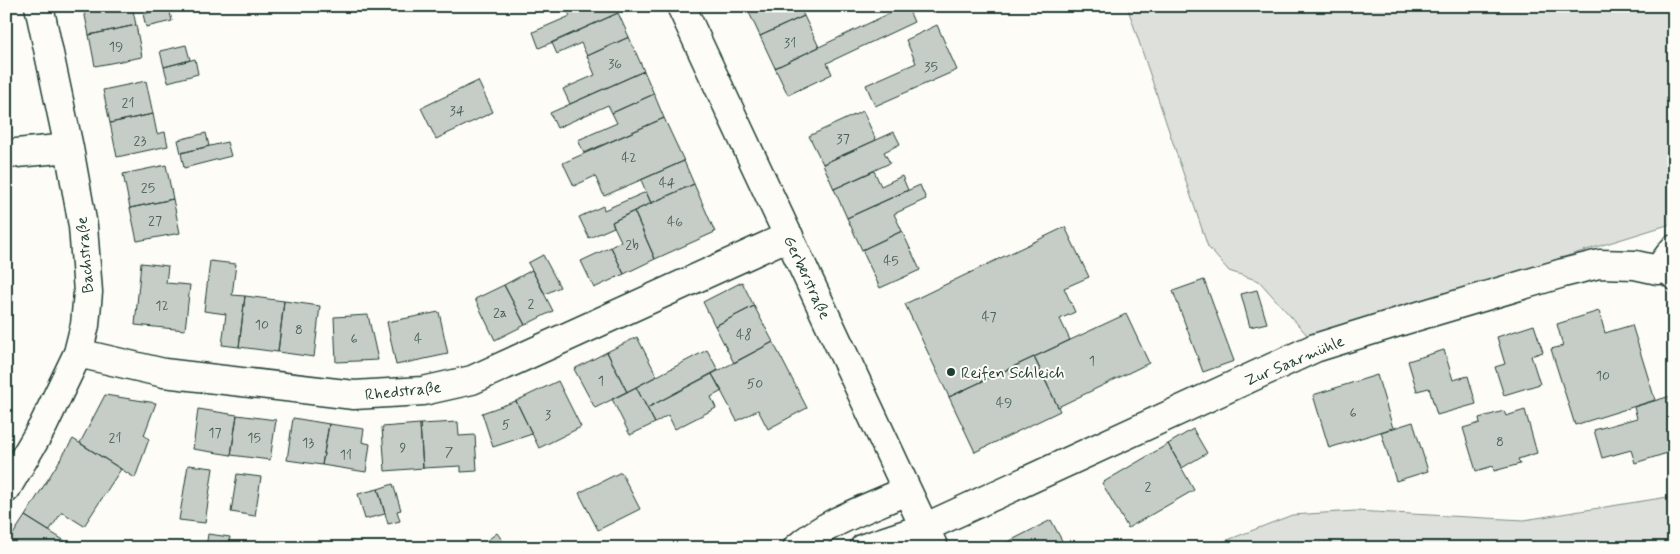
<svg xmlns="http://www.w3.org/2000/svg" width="1680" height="554" viewBox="0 0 1680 554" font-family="Mynerve,sans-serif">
<rect width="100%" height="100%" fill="#fdfcf7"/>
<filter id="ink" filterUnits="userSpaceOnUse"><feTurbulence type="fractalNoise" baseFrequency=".02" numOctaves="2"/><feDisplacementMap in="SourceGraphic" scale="10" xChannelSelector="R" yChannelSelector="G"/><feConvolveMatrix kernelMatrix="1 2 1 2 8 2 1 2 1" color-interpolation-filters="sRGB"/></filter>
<g filter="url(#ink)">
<path fill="#dde0db" stroke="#7e8e88" d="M1127 6H1674V223L1308 336 1259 281 1229 271 1208 247Z
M1674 496V548H1207L1292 515 1355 511 1524 520Z"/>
<path fill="#c6cdc7" stroke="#1f3d34" d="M83 6H132L136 25 89 35Z
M565 6H615L618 13 539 48 533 32 570 16Z
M746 6H799L804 16 760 36Z
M905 6H907L914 22 827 63 832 74 788 95 775 68Z
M169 8 172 21 146 27 143 14Z
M618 13 629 37 587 56 581 43 557 54 552 43Z
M804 16 819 47 775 68 760 36Z
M136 25 142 57 95 66 89 35Z
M937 25 957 70 875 106 866 85 916 63 906 40Z
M629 37 644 71 570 104 563 89 595 75 587 56Z
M186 45 190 60 164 67 160 51Z
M195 59 198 74 168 82 164 67Z
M644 71 654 94 612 113 608 105 557 128 550 113Z
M146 81 153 114 110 123 103 90Z
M478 81 493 112 436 139 421 108Z
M654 94 664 118 584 153 578 140 617 123 612 113Z
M863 111 876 140 823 164 809 136Z
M153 114 157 134 165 132 168 146 117 157 110 123Z
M664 118 684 161 604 196 595 176 574 186 563 163Z
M894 132 900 144 884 152 890 163 834 189 823 164Z
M206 133 209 146 181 153 178 140Z
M227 142 231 156 184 168 181 153Z
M684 161 694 184 651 203 641 180Z
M166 165 173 199 130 208 123 174Z
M874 171 881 186 902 176 908 190 847 218 834 189Z
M694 184 715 232 655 259 634 211Z
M920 185 926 199 894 214 902 231 862 250 847 218Z
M646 192 651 203 612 222 614 227 589 238 579 217 603 206 604 210Z
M173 199 180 233 137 241 130 208Z
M634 211 655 259 624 274 611 247 621 241 612 222Z
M1065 227 1089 277 1064 288 1075 312 1060 319 1070 340 949 397 905 304Z
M902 231 920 270 880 288 862 250Z
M611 247 624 274 594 288 581 261Z
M543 255 560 287 545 294 528 263Z
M210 261 236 264 232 295 245 296 239 347 222 345 226 314 204 311Z
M141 263 168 266 166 283 190 285 185 330 135 325Z
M532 270 553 311 525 325 504 285Z
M1204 280 1234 361 1203 372 1173 291Z
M742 282 754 306 715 326 703 302Z
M504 285 525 325 495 340 475 299Z
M1257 290 1267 323 1250 327 1241 294Z
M245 296 284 301 278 352 239 347Z
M284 301 320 306 314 357 278 352Z
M754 306 773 342 734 363 715 326Z
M1599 311 1605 333 1632 325 1655 400 1575 425 1551 349 1563 346 1557 324Z
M439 312 448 354 396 365 387 322Z
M1126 314 1149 363 1058 407 1034 357Z
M368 315 378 360 336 362 334 317Z
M1534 325 1543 352 1531 356 1540 384 1504 395 1495 367 1505 364 1497 337Z
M637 337 657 376 627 392 607 352Z
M773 342 807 408 768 429 758 410 737 421 712 374Z
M707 350 718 370 647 408 636 387Z
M1444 350 1453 380 1468 376 1476 404 1437 415 1429 388 1417 391 1408 361Z
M607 352 627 392 595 408 574 369Z
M1034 357 1060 411 975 452 949 397Z
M712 374 722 391 711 397 716 408 675 429 668 415 655 423 647 408Z
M1377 375 1393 428 1329 448 1313 395Z
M558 381 581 427 539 448 516 401Z
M636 387 655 423 630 435 612 399Z
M105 395 156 403 144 435 149 439 135 478 80 443Z
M1674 395V451L1635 463 1631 450 1602 458 1594 430 1637 418 1634 407Z
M516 401 532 434 493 447 482 413Z
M198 409 237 415 231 455 193 449Z
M1525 410 1537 453 1518 459 1520 464 1494 471 1493 466 1476 471 1463 428 1480 423 1479 418 1504 411 1506 416Z
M237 415 276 420 270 460 231 455Z
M293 418 329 424 322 465 287 460Z
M458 422 459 436 475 435 477 471 461 472V466L423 468 420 424Z
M1413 422 1428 471 1396 481 1381 432Z
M329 424 364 429 362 442 370 444 366 472 322 465Z
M420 424 423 468 385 471 382 427Z
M1193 429 1207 453 1182 468 1168 444Z
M73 439 121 469 84 526 62 512 49 531 25 516Z
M1168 444 1194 490 1128 528 1102 483Z
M188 465 213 468 205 523 179 520Z
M621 472 640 509 598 530 579 493Z
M237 474 261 477 255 516 231 512Z
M393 484 401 510 397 511 400 521 388 524 378 489Z
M378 489 385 514 365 519 358 494Z
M25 516 65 541 61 548H6V545Z
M1051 520 1066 548H1006L1004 544Z
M497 533 508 548H477Z
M208 534 230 537 228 548H206Z"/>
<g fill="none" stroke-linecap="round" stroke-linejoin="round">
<g stroke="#1f3d34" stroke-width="20">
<path id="service" d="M1658 270 1674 282"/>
</g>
<g stroke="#1f3d34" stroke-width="31">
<path id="minor" d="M6 154 69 148
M78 353 164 373 354 395 423 391 472 380 789 236
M6 489 43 426 78 353 85 325 88 292 83 226 69 148 39 6
M924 528 1315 348 1405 320 1563 273 1599 264 1635 265 1658 270 1674 249"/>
</g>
<g stroke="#1f3d34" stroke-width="31">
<path id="tertiary" d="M681 6 934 548
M797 548C828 521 868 508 906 491
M864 548 924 528"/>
</g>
<use href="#service" stroke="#fdfcf7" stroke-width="16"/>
<use href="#minor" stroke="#fdfcf7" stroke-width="28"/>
<use href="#tertiary" stroke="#fdfcf7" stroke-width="28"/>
</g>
</g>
<circle fill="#1f3d34" stroke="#fdfcf7" stroke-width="2" cx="951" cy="372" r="5"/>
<g text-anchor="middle" stroke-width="4" stroke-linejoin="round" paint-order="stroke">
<g font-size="14" fill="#496159">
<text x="790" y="47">31</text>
<text x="116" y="51">19</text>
<text x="615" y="68">36</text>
<text x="931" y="71">35</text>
<text x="128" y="107">21</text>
<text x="457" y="115">34</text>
<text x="843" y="143">37</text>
<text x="140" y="145">23</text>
<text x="629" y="162">42</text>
<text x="667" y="187">44</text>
<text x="148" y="192">25</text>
<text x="155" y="225">27</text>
<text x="675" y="226">46</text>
<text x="632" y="249">2b</text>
<text x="891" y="265">45</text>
<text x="531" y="308">2</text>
<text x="162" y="310">12</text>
<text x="500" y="317">2a</text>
<text x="989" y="321">47</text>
<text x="262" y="329">10</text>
<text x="299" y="334">8</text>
<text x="744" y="339">48</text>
<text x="354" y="343">6</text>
<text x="418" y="343">4</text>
<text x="1092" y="365">1</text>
<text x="1603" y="380">10</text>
<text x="601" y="385">1</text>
<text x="755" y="388">50</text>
<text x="1004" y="407">49</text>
<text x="1353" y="417">6</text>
<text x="548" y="419">3</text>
<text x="506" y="429">5</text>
<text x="215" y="437">17</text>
<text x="115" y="442">21</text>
<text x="254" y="442">15</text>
<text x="1500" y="446">8</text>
<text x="308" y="447">13</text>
<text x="403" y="452">9</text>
<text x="449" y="456">7</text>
<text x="346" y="459">11</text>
<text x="1148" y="491">2</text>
</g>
<g font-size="16" fill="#1f3d34" stroke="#fdfcf7">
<text transform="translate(84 255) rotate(-95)" y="6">Bachstraße</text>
<text transform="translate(808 277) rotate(65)" y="6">Gerberstraße</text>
<text transform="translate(1294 360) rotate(-23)" y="6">Zur Saarmühle</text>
<text transform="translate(403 390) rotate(-6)" y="6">Rhedstraße</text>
</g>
<g font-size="16" fill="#1f3d34" stroke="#fdfcf7" text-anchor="start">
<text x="961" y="378">Reifen Schleich</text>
</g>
</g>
<rect width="1680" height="554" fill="none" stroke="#fdfcf7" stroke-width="25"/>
<rect x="12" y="12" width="1655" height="529" fill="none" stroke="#1f3d34" stroke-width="2" filter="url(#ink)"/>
</svg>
